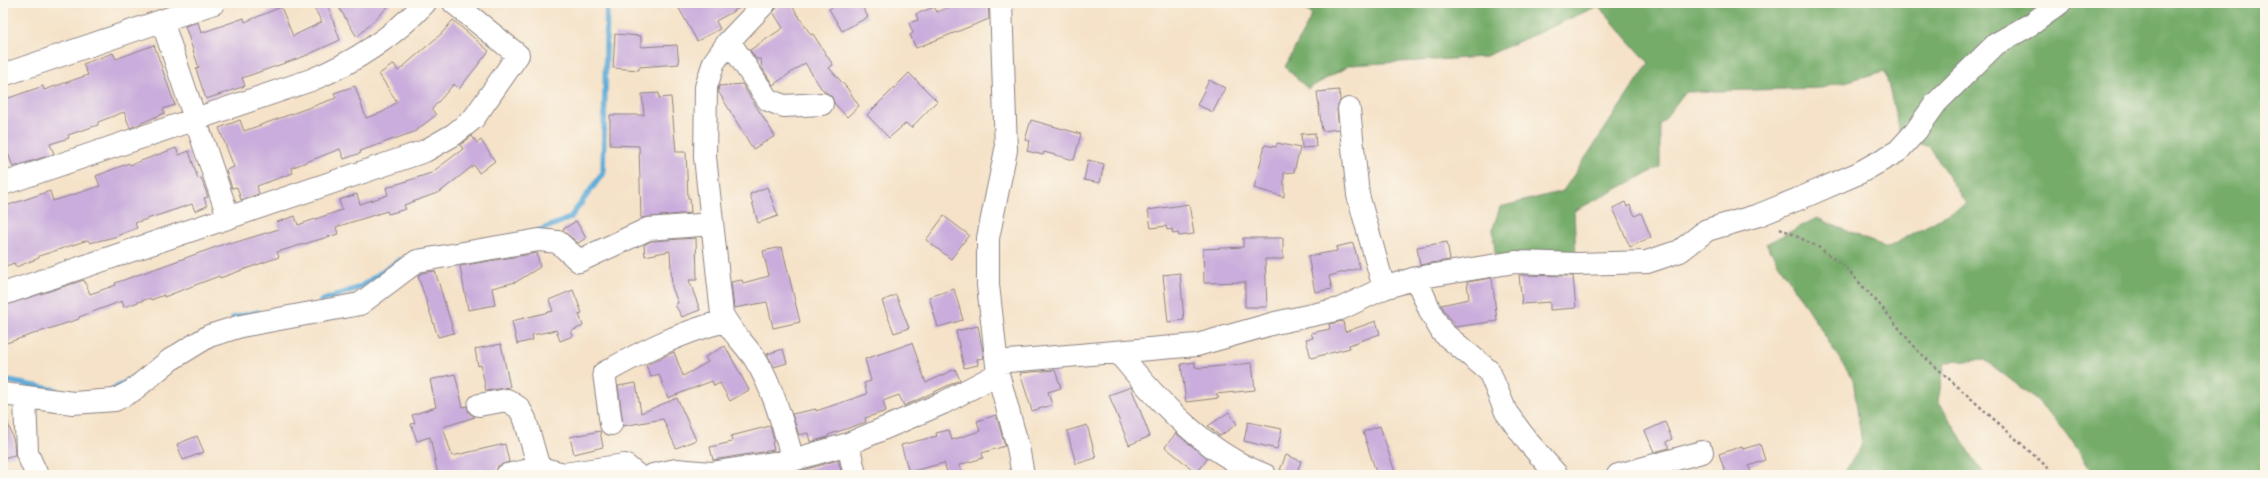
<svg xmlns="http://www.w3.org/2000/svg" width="2268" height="478" viewBox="0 0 2268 478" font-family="'Sorts Mill Goudy',serif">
<rect width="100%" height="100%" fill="#fbf7ec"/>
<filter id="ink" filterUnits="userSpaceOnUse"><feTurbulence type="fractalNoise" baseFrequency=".025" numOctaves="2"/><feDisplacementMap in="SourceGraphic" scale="8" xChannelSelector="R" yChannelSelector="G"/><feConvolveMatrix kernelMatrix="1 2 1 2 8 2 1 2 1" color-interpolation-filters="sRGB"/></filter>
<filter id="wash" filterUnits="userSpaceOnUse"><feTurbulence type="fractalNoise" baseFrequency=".012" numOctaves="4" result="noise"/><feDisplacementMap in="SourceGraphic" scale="16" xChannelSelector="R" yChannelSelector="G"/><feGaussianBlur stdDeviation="0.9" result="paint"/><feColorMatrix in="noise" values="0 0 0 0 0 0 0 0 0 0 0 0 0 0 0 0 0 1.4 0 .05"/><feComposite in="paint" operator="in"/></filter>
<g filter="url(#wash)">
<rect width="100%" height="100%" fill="#f5e2c8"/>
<path fill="#74ac69" stroke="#4b6752" d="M1299 3H2265V475H2095L2065 431 2037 400 1985 360 1945 362 1938 401 1984 475H1843L1862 444 1853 380 1766 244 1817 218 1887 248 1966 204 1930 147 1901 138 1885 71 1821 88 1685 92 1660 125V167L1574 211 1576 256 1495 255 1493 228 1500 207 1563 191 1649 63 1598 6 1484 57 1350 65 1308 89 1285 67 1312 15Z"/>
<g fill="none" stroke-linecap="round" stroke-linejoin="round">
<path stroke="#5facd8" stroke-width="5.5" d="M538 231 570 218 603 173 607 3
M321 301 360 287 400 260
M233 318 258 312
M3 380 56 390
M112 390 134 377"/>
</g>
<g id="blocks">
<path fill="#caaddc" d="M311 3H327L340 40 305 56 242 78 245 86 206 99 196 69 199 68 185 26 198 22 201 33 244 18 245 22 281 7 293 36 322 22Z
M336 3H392L357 37Z
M676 3H748L716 21 720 29 697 41Z
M782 3H790L811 35 813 34 833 65 829 68 847 88 859 106 847 117 834 103 832 97 821 88 805 63 773 85 762 68 761 59H756L750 50 783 28 773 12Z
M839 3H860L868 17 842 31 829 9Z
M959 3H988L989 19 916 48 910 35 913 33 909 23 918 20 916 14 934 7 937 12Z
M453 20 489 51 459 89 454 84 432 109 436 115 414 132 360 151 361 153 344 159 340 149 291 168 293 173 257 186 259 194 241 200 237 187 232 188 226 170 234 167 219 128 240 120 244 131 336 98 334 93 355 86 366 118 383 112 397 102 379 74 394 64 398 71 441 34Z
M615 34 641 36V47L677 45 679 64 639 67V70L613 68Z
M154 45 175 105 163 109 165 113 130 128 124 112 98 122V125L68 135 69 138 50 144 54 154 13 167 3 140V100L43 86 44 90 88 75 83 64 113 53 116 59Z
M909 73 937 101 911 128 906 123 889 138 867 115Z
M1209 80 1225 88 1213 112 1197 105Z
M742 84 775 136 753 149 718 91 719 86Z
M1339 90 1340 100 1337 110 1339 129 1322 131 1317 92Z
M659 93V98L671 97 676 152H686L688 198H690L691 213 641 218 639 146 610 145V115H644L642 94Z
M1031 120 1081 134 1074 160 1044 152 1043 155 1027 151 1030 141 1025 140Z
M1315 133 1316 147 1302 148 1301 134Z
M472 136 477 143 481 140 495 161 479 173 474 165 440 192 404 205 406 209 388 214 387 211 336 227 338 234 277 252 279 257 220 278 219 276 164 297V295L151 300 150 298 124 307 122 301 79 317V319L3 344V306L84 280 90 294 116 285 115 283 230 242V244L279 229 277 222 295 216 298 225 342 210 339 200 357 194 360 204 388 195 386 188 431 173 463 149 460 145Z
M1277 143 1300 148 1294 172 1284 173V197L1254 188 1265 145 1276 147Z
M176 148 179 155 189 151 198 179 201 178 208 197 204 198 207 206 195 211 192 204 135 223 137 228 114 237 90 243 88 240 39 256V258L16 267 14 263 3 267V207L50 191 53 201 100 186 96 176 129 163 130 165Z
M1088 160 1104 164 1100 183 1084 180Z
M767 187 778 216 758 223 750 194Z
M1625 202 1627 207 1630 205 1635 216 1641 213 1651 237 1630 247 1613 208Z
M1189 204 1194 234 1179 236 1178 233 1173 234 1172 229 1167 230 1166 226 1151 228 1148 210Z
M944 216 969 235 951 259 926 240Z
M576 221 586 238 578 243 562 230Z
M696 238 697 280H689L700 310 682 317 675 305 678 303 672 287 670 251 645 256 644 245 651 241Z
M1243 238H1283V259H1265L1267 307H1245V282L1204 283 1203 249 1243 247Z
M1447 242 1450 260 1420 265 1417 247Z
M1353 243 1360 268 1329 276 1332 289 1315 292 1308 256 1337 251 1336 247Z
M782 247 800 322 773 328 767 302 734 308 731 282 742 280 743 283 769 276 763 251Z
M537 253 540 267 516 282 492 288 495 305 468 310 460 266Z
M435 271 454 333 438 337 418 276 422 273Z
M1180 273 1184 320 1168 322 1163 275Z
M1519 275 1573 276 1576 308 1550 310V302L1522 304Z
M1492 278 1497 321 1455 327 1441 305 1469 299 1467 282Z
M954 289 963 320 938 327 929 297Z
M573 290 582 313 579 314 583 326 571 331 573 336 560 341 556 330 532 335 533 340 517 344 512 321 553 311 549 300Z
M896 295 909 328 894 333 882 301Z
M1343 321 1345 332 1376 321 1380 334 1349 345 1350 348 1311 358 1306 339 1313 338 1311 333 1330 329 1329 324Z
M978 326 984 358 977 359 978 365 964 368 956 331Z
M912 343 926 383 955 369 960 380 904 406 899 395 883 401 886 411 865 418 866 422 828 435V437L810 442 808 433 799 435 792 414 816 409V411L867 394 864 383 871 381 865 359Z
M501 344 510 387 486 391 481 365 478 366 475 349Z
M725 346 749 390 730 401 720 383 714 386 712 381 668 398 659 374 651 377 646 365 674 352 683 376 708 362 705 357Z
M783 349 787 363 774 367 767 354Z
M1195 362V367L1201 368 1252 363 1255 390 1216 394 1219 398 1186 402 1181 364Z
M1055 370 1061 388 1048 392 1052 405 1032 411 1020 373Z
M455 374 463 407 467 406 469 413 475 417 443 427 452 456 505 444 509 462 498 466 495 475H438L430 437 417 441 411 424 415 423 412 415 436 407 430 380Z
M636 383 641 413 677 398 696 440 676 448 663 419 623 426 618 386Z
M1131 387 1150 436 1129 445 1109 395Z
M1229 412 1237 424 1220 436 1208 426Z
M996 415 1005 446 982 453 983 458 959 465 962 473 948 475 944 463 909 472 901 445 937 436 936 433 949 430 952 440 980 431 977 421Z
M3 417H6L14 442 15 455 3 458Z
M1248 422 1282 429 1277 449 1244 441Z
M1665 422 1672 439 1666 442 1669 448 1654 452 1645 431Z
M1087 425 1096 458 1076 464 1067 431Z
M770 426 774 441 772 442 774 450 713 460 710 447 732 442 731 436Z
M1380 426 1396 475H1377L1363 432Z
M600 431 603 447 574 454 570 437Z
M1176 433 1208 458 1197 473 1165 447Z
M197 436 204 452 183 460 177 444Z
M1760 444 1765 460 1749 466 1752 475H1726L1719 454 1742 446 1743 449Z
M1286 455 1301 461 1296 475 1280 470Z
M838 460 842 475H801L800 471Z"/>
</g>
</g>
<g filter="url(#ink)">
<use href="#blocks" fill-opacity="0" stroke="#8c8282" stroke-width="1"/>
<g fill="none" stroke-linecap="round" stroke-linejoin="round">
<g stroke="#8c8282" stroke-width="24">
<path id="minor" d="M765 3 729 41 714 62 706 87 705 157 722 314C731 332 744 343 755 359 774 389 783 426 793 460
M1001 3 1006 150 988 238V285L998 374 1018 447 1023 475
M162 21 228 216
M729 41 768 100 784 106 822 104
M3 75 214 3
M1349 109 1358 195 1384 288
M3 184 311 80C355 62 392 38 425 3
M1416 278 1431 313 1442 332 1489 371 1506 412 1528 442 1557 475
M3 294 425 151 453 135 474 118 518 55 454 3
M1118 352C1156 399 1206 454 1265 475
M997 362 1197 345 1275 323 1340 309 1384 288 1416 278 1515 262 1577 264 1647 262 1680 251 1707 230 1759 215 1808 195 1859 173 1898 151 1916 131 1936 103 1996 44 2033 23 2060 3
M3 394 73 403 115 400 132 391 170 360 209 336 241 326 360 304 417 261 539 240 558 242 579 261 648 229 712 224
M25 398 27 453 37 475
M479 405 507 400 519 408 525 419 539 468 564 474 625 465 637 475
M611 424 604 373C643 351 681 332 725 321
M848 444 855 475
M507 475 539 468
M653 475 676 470 711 473 793 460 848 444 943 403 998 374
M1618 475 1702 452"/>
</g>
<path stroke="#8c8282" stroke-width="2.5" stroke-dasharray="3 3" stroke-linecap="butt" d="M1780 228 1818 247 1845 267 1879 304 1918 351 2056 475"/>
<use href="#minor" stroke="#fff" stroke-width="22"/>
</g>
</g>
<rect width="2268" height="478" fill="none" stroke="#fbf7ec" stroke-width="16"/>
</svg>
